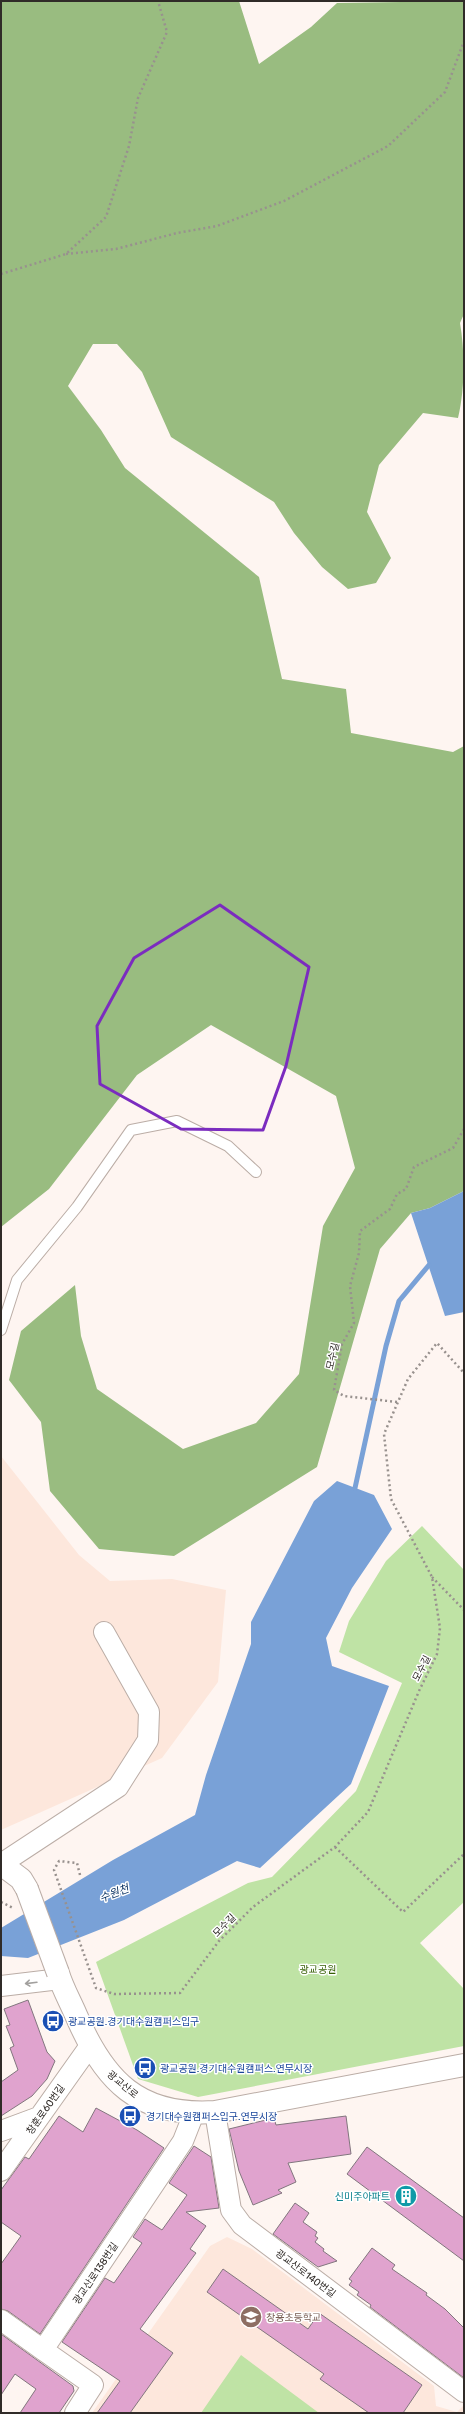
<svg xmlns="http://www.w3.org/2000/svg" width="465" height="2414" viewBox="0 0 465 2414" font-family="Rubik,'Noto Sans KR',sans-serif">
<rect width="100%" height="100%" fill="#fef5f1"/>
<path fill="#fde7dc" d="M1 1456 79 1555 110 1581 172 1579 226 1590 218 1682 162 1758 1 1830Z
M227 2237 252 2249 434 2386 436 2406 457 2412 464 2405V2413H92L210 2246Z"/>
<path fill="#bfe3a5" d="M422 1526 464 1570V1902L420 1943 464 1989V2046L198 2097 138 2079 96 1962 248 1883 272 1877 356 1791 402 1683 339 1652 349 1621 386 1561Z
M241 2355 319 2413H201Z"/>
<path fill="#99bc80" d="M1 1H239L259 64 311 27 337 3 464 1V314L460 323C465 352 465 389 458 418L423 413 379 465 367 512 391 558 376 583 348 589 322 567 294 533 274 502 171 437 142 372 117 344H93L68 386 101 430 125 468 259 577 282 679 346 689 351 733 453 752 464 746V1191L430 1208 411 1213 380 1249 317 1467 174 1556 99 1549 50 1491 41 1422 9 1380 21 1331 75 1285 81 1336 97 1389 183 1449 256 1423 299 1374 323 1226 355 1168 336 1096 211 1025 137 1075 49 1189 1 1227Z"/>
<path fill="#79a1d7" d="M464 1191V1312L445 1316 411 1213 430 1208Z
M337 1481 374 1495 392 1529 352 1588 326 1638 332 1666 389 1686 351 1784 260 1868 237 1861 124 1920 28 1958 1 1956V1928L113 1860 195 1815 206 1775 251 1644V1622L314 1501Z"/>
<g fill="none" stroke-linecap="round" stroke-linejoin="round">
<path stroke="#79a1d7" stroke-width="5" d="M355 1488 386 1346 399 1301 429 1265"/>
</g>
<path fill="#e0a3ce" stroke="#82767e" d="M28 2000 47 2052 55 2061 47 2079 32 2096 1 2116V2082L18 2070 10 2048 14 2046 6 2026 10 2025 4 2009Z
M96 2108 137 2130 164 2148 40 2334 8 2311 1 2309V2264L21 2236 1 2222V2190L25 2157 29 2159 59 2116 83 2132Z
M346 2116 351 2154 288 2163 296 2182 278 2190 282 2193 253 2205 239 2171 229 2129 274 2118 276 2125Z
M194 2146 211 2157 219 2208 186 2212 206 2226 190 2249 196 2253 140 2329 173 2353 130 2413H97L120 2381 62 2342 105 2278 114 2283 142 2243 133 2237 145 2219 162 2230 187 2195 169 2183Z
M367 2147 464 2218V2261L347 2174Z
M295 2203 309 2213 303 2222 317 2232 315 2236 318 2238 315 2242 324 2249 323 2251 337 2261 318 2267 273 2234Z
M372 2248 395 2265 392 2269 427 2293 426 2295 445 2309 464 2328V2378L370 2307 371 2305 357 2295 359 2292 349 2285 352 2281 349 2279Z
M223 2269 308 2329 319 2313 422 2385 403 2413H369L320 2379 324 2374 207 2292Z
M1 2334 73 2386 74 2391 59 2413H20L36 2389 15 2374 1 2395Z"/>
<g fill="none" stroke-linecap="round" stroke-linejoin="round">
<g stroke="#bbada6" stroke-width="12">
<path id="service" d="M1 1330 17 1280 77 1207 131 1130 177 1121 228 1146 256 1172"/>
</g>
<g stroke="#bbada6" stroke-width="22">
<path id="minor" d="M1 1864 118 1787 148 1740 149 1712 104 1632
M1 1986 60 1979
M215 2112 231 2210 242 2225 464 2392
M1 2131 39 2117
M1 2171 89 2047
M1 2320 43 2350
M75 2413 93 2385 43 2350 183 2141 194 2113"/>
</g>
<g stroke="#bbada6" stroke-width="24">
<path id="tertiary" d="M1 1864 21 1879 27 1889
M58 1973C62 1987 70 2001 76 2015 104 2081 139 2117 215 2112L464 2065"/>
</g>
<path stroke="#98918e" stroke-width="2.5" stroke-dasharray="2 3" stroke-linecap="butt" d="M66 254 116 249 177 233 217 226 284 201 388 146 445 92 464 41
M1 274 66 254 106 217 129 146 138 98 167 32 158 1
M397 1402 344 1396 334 1390 342 1344 354 1323 350 1286 359 1253 360 1231 390 1209 397 1194 406 1189 414 1167 453 1148 464 1129
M432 1577 464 1610
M335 1847 403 1912 464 1854
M80 1875 77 1863 59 1861 54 1870 96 1988 114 1994 180 1993 219 1941 253 1907 335 1847 368 1812 419 1691 437 1654 440 1628 432 1577 391 1499 384 1434 408 1379 437 1343 464 1373
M1 1902 13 1908"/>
<use href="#service" stroke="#fff" stroke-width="10"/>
<use href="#minor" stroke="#fff" stroke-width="20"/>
<use href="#tertiary" stroke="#fff" stroke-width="22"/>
<g stroke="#bbada6" stroke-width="24" stroke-linecap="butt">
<path id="tertiary-bridge" d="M27 1889 58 1973"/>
</g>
<use href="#tertiary-bridge" stroke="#fff" stroke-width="22"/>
</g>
<defs><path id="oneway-shaft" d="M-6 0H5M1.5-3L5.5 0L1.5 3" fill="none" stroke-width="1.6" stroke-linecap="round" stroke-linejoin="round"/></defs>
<use stroke="#a2a09e" href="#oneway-shaft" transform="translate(31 1983) rotate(173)"/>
<path fill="none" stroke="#7b2cbf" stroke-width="3" stroke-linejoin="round" d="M220 905 309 967 286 1066 263 1130 181 1129 100 1084 97 1026 134 958Z"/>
<defs>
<g id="bus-disc" transform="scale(1.15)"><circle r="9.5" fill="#1a4fb4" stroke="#fff"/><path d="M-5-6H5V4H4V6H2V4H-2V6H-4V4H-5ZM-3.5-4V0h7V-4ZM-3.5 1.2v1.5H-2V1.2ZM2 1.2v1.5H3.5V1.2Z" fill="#fff"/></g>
<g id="building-disc" transform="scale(1.15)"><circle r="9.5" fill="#0f9aa8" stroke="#fff"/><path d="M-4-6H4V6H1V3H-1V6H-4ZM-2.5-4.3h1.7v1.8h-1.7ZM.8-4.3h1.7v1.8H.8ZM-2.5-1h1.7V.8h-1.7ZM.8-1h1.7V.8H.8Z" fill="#fff"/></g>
<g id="school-disc" transform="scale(1.15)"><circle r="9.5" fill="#8d6e63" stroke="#fff"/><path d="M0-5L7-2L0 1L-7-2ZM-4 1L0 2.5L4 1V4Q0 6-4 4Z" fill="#fff"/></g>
</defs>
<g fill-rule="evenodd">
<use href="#bus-disc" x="53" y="2021"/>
<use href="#bus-disc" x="145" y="2068"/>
<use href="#bus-disc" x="130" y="2116"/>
<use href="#building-disc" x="406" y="2196"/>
<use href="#school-disc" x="251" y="2317"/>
</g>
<g text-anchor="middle" stroke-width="3" stroke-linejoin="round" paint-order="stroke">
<g font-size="10" fill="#302b28" stroke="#fff">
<text transform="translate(332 1356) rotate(-77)" y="4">모수길</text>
<text transform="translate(421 1668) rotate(-63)" y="4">모수길</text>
<text transform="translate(224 1925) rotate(-45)" y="4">모수길</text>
<text transform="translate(123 2084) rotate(40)" y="4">광교산로</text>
<text transform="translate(45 2109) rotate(-55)" y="4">창훈로60번길</text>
<text transform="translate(95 2273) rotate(-56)" y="4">광교산로138번길</text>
<text transform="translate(306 2273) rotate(37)" y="4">광교산로140번길</text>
</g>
<g font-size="10" fill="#376005" stroke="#fff">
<text x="318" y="1973">광교공원</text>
</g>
<g font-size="10" fill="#164399" stroke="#fff" text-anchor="start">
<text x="68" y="2025">광교공원.경기대수원캠퍼스입구</text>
<text x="160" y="2072">광교공원.경기대수원캠퍼스.연무시장</text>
<text x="146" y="2120">경기대수원캠퍼스입구.연무시장</text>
</g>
<g font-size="10" fill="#0d838f" stroke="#fff" text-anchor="end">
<text x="390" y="2200">신미주아파트</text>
</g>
<g font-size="10" fill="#785e54" stroke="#fff" text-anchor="start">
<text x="266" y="2321">창용초등학교</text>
</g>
<g font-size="11" font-style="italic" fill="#032c5d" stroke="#fff">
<text transform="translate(114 1893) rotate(-21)" y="4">수원천</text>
</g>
</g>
<rect width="465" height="2414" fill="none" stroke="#302b28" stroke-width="4"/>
</svg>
